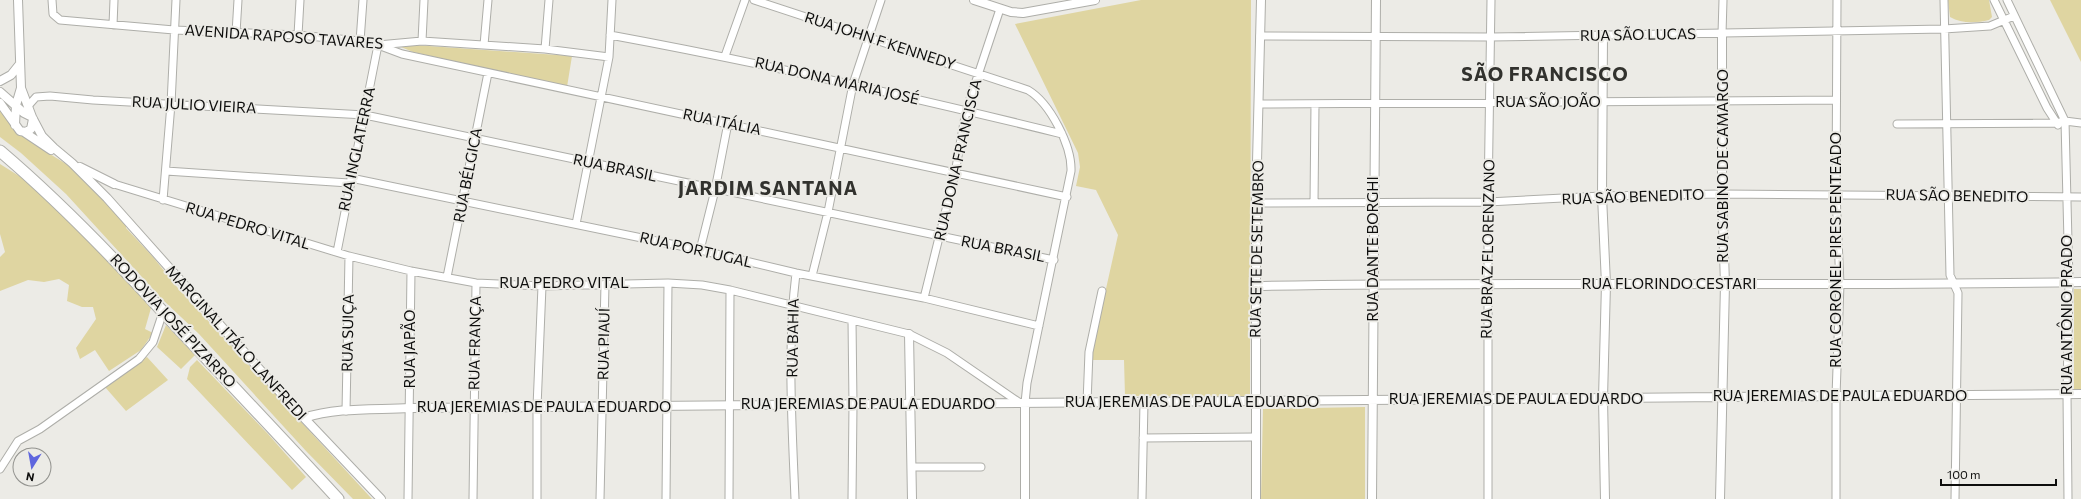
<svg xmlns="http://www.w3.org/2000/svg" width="2081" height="499" viewBox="0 0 2081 499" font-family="Commissioner,sans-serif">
<rect width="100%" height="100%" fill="#ecebe6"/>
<path fill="#dfd5a1" d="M1141 0H1251L1250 397 1125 396 1124 360H1093L1091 356 1118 235 1096 190 1076 186 1080 167 1078 153 1015 24Z
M1948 0H1989L1992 17 1989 20C1976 23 1962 24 1950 17Z
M2050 0H2081V62Z
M414 45 572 56 567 87 413 52 401 47Z
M0 109 32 143 76 170 126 225V228L153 257 177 287 372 499H353L306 451 199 334 163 300 66 194 21 153 0 137Z
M0 164 35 186 103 254 151 308 145 329 153 333 141 350 109 371 95 350 80 359 76 348 96 319 93 307H82L67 301 69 285 59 279 44 282 28 280 0 291V257L5 252 0 234Z
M2074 289H2081V390H2074Z
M166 325 195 355 181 369 157 347Z
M147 357 168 380 126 411 105 387Z
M197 360 268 434 306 477 292 490 187 379 190 367Z
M1365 407V499H1261L1263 409Z"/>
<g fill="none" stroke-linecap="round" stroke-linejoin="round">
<g stroke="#aeaea9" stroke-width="9">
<path id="minor" d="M52 0 53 14 60 20 174 30 298 35 360 41 378 45 422 41 545 49 609 57
M754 0 1028 90C1050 103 1072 146 1071 171L1027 383 1025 403
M1944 0 1950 275 1958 293 1955 499
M1994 0 2047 108 2058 125
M2007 0 2065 121
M113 25 114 0
M236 33 238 0
M1722 34 1723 0
M298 35 300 0
M610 35C762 63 912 97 1062 134
M1260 36 1491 37 1944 29 1990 26 2014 16
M360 41 363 0
M422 41 424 0
M378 45 402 54 1067 197
M484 45 488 0
M545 49 549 0
M725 56 745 0
M1259 104 1836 100
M28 106 36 97 50 96 93 100 365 115 1054 260
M2065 121 2069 282 2067 394 2068 499
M1897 124 2056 123 2065 121 2081 123
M166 171 349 183
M351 178 700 250 796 273 924 298 1039 326
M114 184 349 256 411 271 476 283 542 286 668 283 702 285 730 290 909 334 947 353 1020 403
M163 200 171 104 176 0
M1256 203 1488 202 1602 196 1722 194 2081 197
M1314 203 1315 104
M576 224 609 57 612 0
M700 250 715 190 728 123
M337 252 378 45
M812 276 828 212 853 84 881 0
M447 277 488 73
M924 298 955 173 966 111 1000 9
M852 320 853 405 852 499
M1087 403 1089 352 1102 291
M346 411 349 256
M1143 438 1255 437
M912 467H981
M0 469 18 441 40 429 139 359 153 342 163 312
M408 499 411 271
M473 499 476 283
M537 499V407L542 286
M600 499 605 284
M666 499 668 283
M729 499 730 290
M795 499C792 425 787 346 796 273
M1142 499 1144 402
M1488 499V202L1491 0
M1836 499V396L1840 284 1836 194 1837 0"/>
</g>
<g stroke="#aeaea9" stroke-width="10">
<path id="tertiary" d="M18 0 21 88 32 117 42 136 54 148 72 163 107 198 287 400 381 499
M974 0 1011 12 1023 13 1095 0
M1603 35 1602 196 1606 284 1603 398 1605 499
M0 81 11 75 19 65
M0 92 24 113 32 117
M0 103 20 131 26 132 31 129 33 119
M15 125 16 105 21 88
M24 132 51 150
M80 167 114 184
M1256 286C1531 281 1806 287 2081 282
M909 334 912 499
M304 418C337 407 375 410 410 408L2081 394
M1025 499V403
M1256 499V203L1261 0
M1372 499 1376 0
M1720 499 1725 284 1722 194V34"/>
</g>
<g stroke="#aeaea9" stroke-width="13">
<path id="primary" d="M0 151C59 201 112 256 164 313 222 375 281 437 338 499"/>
</g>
<use href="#minor" stroke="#fff" stroke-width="7"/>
<use href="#tertiary" stroke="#fff" stroke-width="8"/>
<use href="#primary" stroke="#fff" stroke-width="11"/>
</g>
<g text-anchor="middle" stroke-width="4" stroke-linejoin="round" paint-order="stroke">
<g font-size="15" fill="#0e0e0d" stroke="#ecebe6">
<text transform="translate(1638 35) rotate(-1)" y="5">RUA SÃO LUCAS</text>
<text transform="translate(284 37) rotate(4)" y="5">AVENIDA RAPOSO TAVARES</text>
<text transform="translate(880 41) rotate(18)" y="5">RUA JOHN F KENNEDY</text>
<text transform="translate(837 81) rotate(13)" y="5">RUA DONA MARIA JOSÉ</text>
<text x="1548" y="107">RUA SÃO JOÃO</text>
<text transform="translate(194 105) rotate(3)" y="5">RUA JULIO VIEIRA</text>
<text transform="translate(722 122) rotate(12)" y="5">RUA ITÁLIA</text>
<text transform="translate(357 149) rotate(-78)" y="5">RUA INGLATERRA</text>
<text transform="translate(958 160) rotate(-77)" y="5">RUA DONA FRANCISCA</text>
<text transform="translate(1723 166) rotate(-90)" y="5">RUA SABINO DE CAMARGO</text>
<text transform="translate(615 168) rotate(12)" y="5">RUA BRASIL</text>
<text transform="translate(468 175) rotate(-79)" y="5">RUA BÉLGICA</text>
<text transform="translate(1957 196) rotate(1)" y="5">RUA SÃO BENEDITO</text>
<text transform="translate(1633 197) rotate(-2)" y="5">RUA SÃO BENEDITO</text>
<text transform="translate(248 226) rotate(17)" y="5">RUA PEDRO VITAL</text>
<text transform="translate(1003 249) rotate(11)" y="5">RUA BRASIL</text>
<text transform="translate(1257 249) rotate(-89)" y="5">RUA SETE DE SETEMBRO</text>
<text transform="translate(1373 249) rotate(-90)" y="5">RUA DANTE BORGHI</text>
<text transform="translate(1488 249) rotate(-89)" y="5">RUA BRAZ FLORENZANO</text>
<text transform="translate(696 250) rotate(13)" y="5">RUA PORTUGAL</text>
<text transform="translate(1836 250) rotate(-90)" y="5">RUA CORONEL PIRES PENTEADO</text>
<text x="564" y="288">RUA PEDRO VITAL</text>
<text x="1669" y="289">RUA FLORINDO CESTARI</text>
<text transform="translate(2067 315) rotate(-90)" y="5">RUA ANTÔNIO PRADO</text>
<text transform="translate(173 321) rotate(47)" y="5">RODOVIA JOSÉ PIZARRO</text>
<text transform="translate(348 333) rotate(-89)" y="5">RUA SUIÇA</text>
<text transform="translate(793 338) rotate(-89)" y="5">RUA BAHIA</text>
<text transform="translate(236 343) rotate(48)" y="5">MARGINAL ITÁLO LANFREDI</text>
<text transform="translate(475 343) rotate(-89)" y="5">RUA FRANÇA</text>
<text transform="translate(604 344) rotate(-89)" y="5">RUA PIAUÍ</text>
<text transform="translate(410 349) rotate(-90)" y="5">RUA JAPÃO</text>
<text x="1840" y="401">RUA JEREMIAS DE PAULA EDUARDO</text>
<text x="1516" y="404">RUA JEREMIAS DE PAULA EDUARDO</text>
<text x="1192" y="407">RUA JEREMIAS DE PAULA EDUARDO</text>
<text x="868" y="409">RUA JEREMIAS DE PAULA EDUARDO</text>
<text x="544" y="412">RUA JEREMIAS DE PAULA EDUARDO</text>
</g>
<g font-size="19" font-weight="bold" letter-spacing="1" fill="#32322e" stroke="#ecebe6">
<text x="1545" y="81">SÃO FRANCISCO</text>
<text x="768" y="195">JARDIM SANTANA</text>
</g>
</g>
<g transform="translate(32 467) rotate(191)"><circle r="19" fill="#ecebe6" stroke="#93938f"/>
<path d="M0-3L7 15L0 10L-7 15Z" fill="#5f66de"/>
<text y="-6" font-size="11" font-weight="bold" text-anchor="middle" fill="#0e0e0d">N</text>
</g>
<path d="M1941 479v6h115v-6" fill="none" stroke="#0e0e0d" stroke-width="2"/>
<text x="1947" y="479" font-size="12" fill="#0e0e0d" stroke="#ecebe6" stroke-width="3" paint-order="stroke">100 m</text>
</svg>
